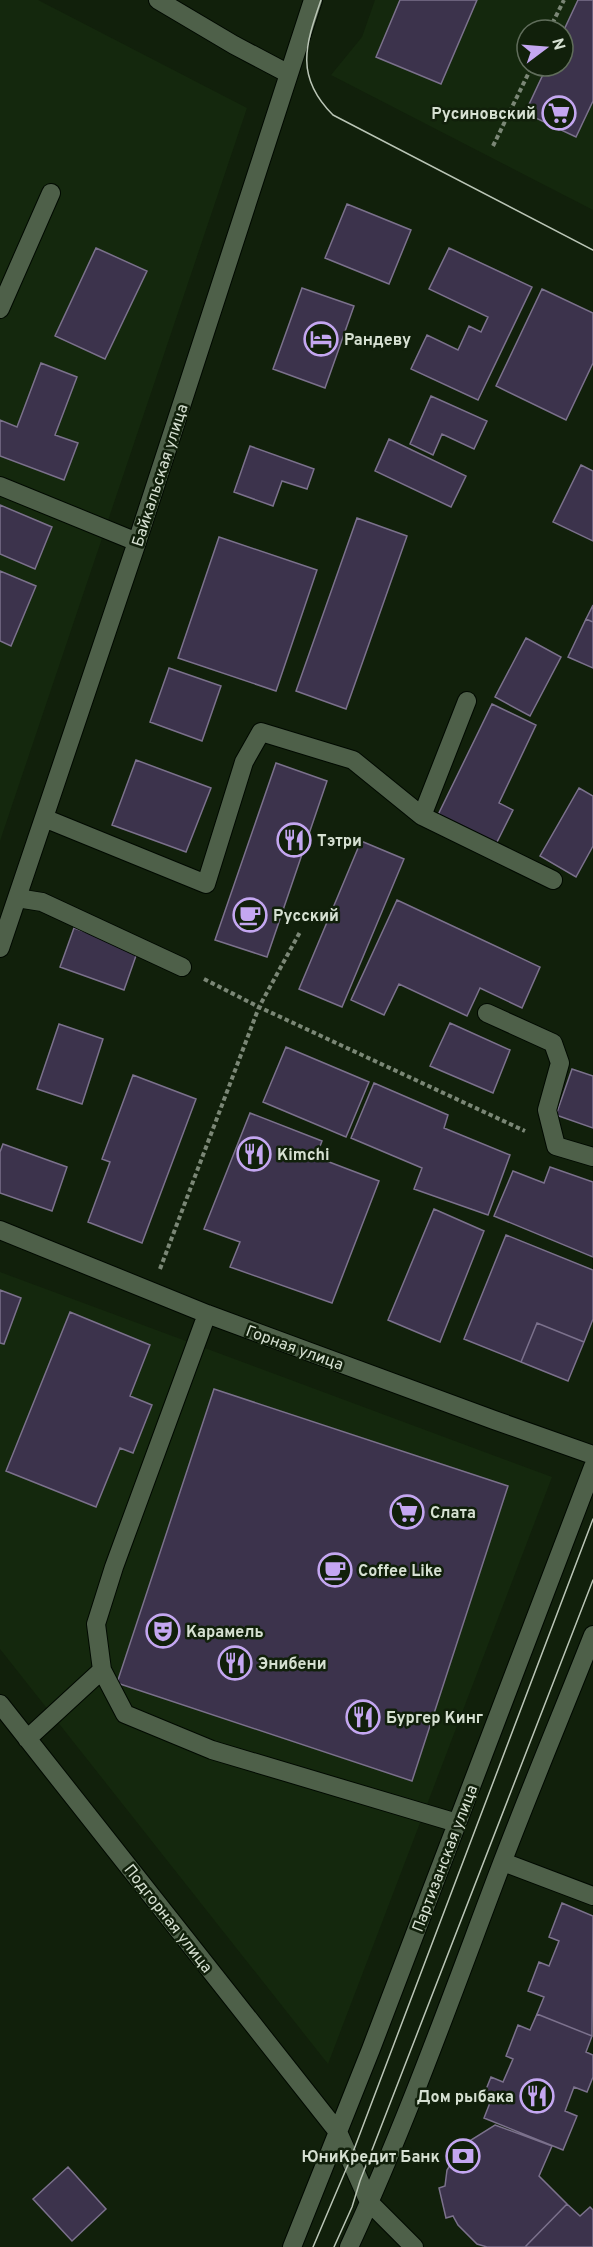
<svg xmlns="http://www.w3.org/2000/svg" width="593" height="2247" viewBox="0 0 593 2247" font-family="Overpass,sans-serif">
<rect width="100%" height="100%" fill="#11200b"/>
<path fill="#14280d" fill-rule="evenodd" d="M0 0H38L247 108 0 841Z
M375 0H593V210L331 75 362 37ZM527 30H563V66H527Z
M0 1272 552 1477 328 2064 0 1649Z"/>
<path fill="#3c334c" stroke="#7b718c" stroke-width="1.5" d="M400 0H477L441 84 376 57Z
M578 0H593V101L576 137 525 113 547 66H563V32Z
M347 204 411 230 389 284 325 258Z
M96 248 147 271 105 359 55 336Z
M449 248 532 287 478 400 411 369 427 335 458 350 469 326 481 332 488 317 429 289Z
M302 288 354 306 325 388 273 369Z
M542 289 593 313V363L566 420 496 386Z
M41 363 77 377 55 435 78 443 64 480 0 456V420L17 427Z
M431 396 487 421 474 449 442 434 433 455 410 444Z
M389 439 466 476 451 507 375 471Z
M250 446 314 469 307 489 282 481 273 506 234 492Z
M581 465 593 471V541L553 522Z
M0 505 52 527 35 569 0 554Z
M357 518 407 536 346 709 296 691Z
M219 537 317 570 276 691 178 658Z
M0 571 36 586 11 646 0 641Z
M593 605V622L586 619Z
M586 619 593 622V668L568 657Z
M526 638 561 657 530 716 495 697Z
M169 668 221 686 202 741 150 722Z
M492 704 536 725 499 803 513 810 495 846 437 817Z
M136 760 211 788 186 852 112 825Z
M276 763 327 781 267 957 215 940Z
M579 788 593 796V846L576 877 540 856Z
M361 841 404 859 342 1007 299 989Z
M397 900 540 967 522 1008 480 988 467 1016 399 984 384 1015 351 1000Z
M74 928 138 950 124 990 60 967Z
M450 1023 510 1050 493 1093 430 1066Z
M59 1024 103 1039 82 1104 37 1089Z
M286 1047 369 1082 346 1137 263 1102Z
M572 1069 593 1076V1128L556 1115Z
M133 1075 196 1099 142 1243 88 1222 110 1162 102 1159Z
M374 1083 448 1115 444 1128 510 1155 488 1215 414 1189 422 1168 351 1138Z
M250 1113 322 1141 316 1157 379 1181 332 1303 230 1267 240 1242 204 1229Z
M3 1144 67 1167 52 1211 0 1193V1152Z
M550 1167 593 1182V1257L494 1216 513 1171 544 1183Z
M434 1209 484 1231 440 1342 388 1320Z
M506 1235 593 1270V1319L584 1342 537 1323 521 1362 464 1339Z
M0 1290 21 1298 4 1344 0 1343Z
M70 1312 150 1345 130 1396 152 1405 133 1453 120 1448 96 1507 6 1471Z
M537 1323 584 1342 568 1381 521 1362Z
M214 1389 508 1486 412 1781 117 1683Z
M562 1903 593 1916 592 2036 537 2014 544 1997 528 1991 539 1962 549 1966 559 1941 549 1937Z
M537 2014 592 2036 586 2052 593 2055V2077L587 2092 574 2087 565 2111 577 2116 563 2150 484 2118 493 2095 485 2092 491 2077 503 2082 513 2059 506 2056 518 2025 530 2030Z
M495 2125 552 2146 539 2176 567 2204 525 2247H487L477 2244 458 2225 453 2216 446 2218 439 2188 445 2186 447 2170 463 2145Z
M68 2167 106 2209 72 2241 33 2199Z
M567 2204 580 2216 590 2207 593 2210V2247H525Z"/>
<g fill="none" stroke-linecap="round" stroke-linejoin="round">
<g stroke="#010900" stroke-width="20">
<path id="minor" d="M158 0 234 45 289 74
M0 309 51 193
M0 486 137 542
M422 816 467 701
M44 818 206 884 244 762 261 732 353 760 422 816 553 880
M17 898 42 902 182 967
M0 948 137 542 313 0
M487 1013 553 1043 560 1063 547 1110 556 1146 593 1157
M0 1230 207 1314 494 1420 593 1455
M207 1314 114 1567 96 1624 102 1670 125 1714 212 1750 457 1823
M0 1704 338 2132 369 2202 414 2247
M27 1739 102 1670
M503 1862 593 1896
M292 2247 371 2049 593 1467
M349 2247C407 2122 453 1992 502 1863 531 1787 563 1711 593 1635"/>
</g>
<path stroke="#7b8776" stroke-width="4" stroke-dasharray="4.5 3" stroke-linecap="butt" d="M549 30 564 0
M493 146 532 66
M204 979 259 1007 525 1131
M160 1269 259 1007 300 932"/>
<use href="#minor" stroke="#4e6049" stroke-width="18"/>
<path stroke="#bac5b6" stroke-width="1.5" d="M321 0C305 46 295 77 333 115L593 250
M313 2247 350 2160 593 1519
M334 2247 352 2207 360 2181 593 1580"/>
</g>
<defs>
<g id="supermarket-ring" transform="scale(1.725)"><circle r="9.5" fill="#11200b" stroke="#c4a7f1" stroke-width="1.5"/><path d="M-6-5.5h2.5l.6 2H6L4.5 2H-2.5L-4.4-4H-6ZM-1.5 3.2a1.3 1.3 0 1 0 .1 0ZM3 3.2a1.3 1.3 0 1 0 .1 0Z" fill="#c4a7f1"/></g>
<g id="hotel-ring" transform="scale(1.725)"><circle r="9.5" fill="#11200b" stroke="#c4a7f1" stroke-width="1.5"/><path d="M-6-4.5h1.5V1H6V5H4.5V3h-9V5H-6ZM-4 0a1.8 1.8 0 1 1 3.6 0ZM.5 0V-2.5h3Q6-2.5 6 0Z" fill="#c4a7f1"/></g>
<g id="restaurant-ring" transform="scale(1.725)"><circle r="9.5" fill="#11200b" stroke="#c4a7f1" stroke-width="1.5"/><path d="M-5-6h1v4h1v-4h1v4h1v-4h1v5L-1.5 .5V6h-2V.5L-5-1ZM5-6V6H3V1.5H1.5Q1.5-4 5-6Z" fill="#c4a7f1"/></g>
<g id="cafe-ring" transform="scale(1.725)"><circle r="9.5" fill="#11200b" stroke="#c4a7f1" stroke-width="1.5"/><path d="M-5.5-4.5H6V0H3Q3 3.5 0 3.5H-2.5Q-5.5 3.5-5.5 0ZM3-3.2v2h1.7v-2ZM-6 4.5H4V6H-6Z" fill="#c4a7f1"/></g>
<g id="theatre-ring" transform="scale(1.725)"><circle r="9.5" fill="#11200b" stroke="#c4a7f1" stroke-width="1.5"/><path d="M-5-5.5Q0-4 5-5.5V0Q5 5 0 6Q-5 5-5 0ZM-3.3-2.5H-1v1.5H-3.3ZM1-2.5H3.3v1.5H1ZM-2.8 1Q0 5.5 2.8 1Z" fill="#c4a7f1"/></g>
<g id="bank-ring" transform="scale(1.725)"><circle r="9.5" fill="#11200b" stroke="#c4a7f1" stroke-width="1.5"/><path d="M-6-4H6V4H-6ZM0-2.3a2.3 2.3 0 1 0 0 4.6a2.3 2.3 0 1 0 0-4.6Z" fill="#c4a7f1"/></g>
</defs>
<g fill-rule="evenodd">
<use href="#supermarket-ring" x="559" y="113"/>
<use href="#hotel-ring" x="321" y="339"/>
<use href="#restaurant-ring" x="294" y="840"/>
<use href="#cafe-ring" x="250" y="915"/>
<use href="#restaurant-ring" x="254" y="1154"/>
<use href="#supermarket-ring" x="407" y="1512"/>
<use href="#cafe-ring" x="335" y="1570"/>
<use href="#theatre-ring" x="163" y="1631"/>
<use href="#restaurant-ring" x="235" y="1663"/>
<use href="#restaurant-ring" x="363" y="1717"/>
<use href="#restaurant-ring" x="537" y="2096"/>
<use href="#bank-ring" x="463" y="2156"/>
</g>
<g text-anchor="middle" stroke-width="5" stroke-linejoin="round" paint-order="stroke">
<g font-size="16" font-weight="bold" fill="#d6e0d2" stroke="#11200b" text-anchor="start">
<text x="536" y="119" text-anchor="end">Русиновский</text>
<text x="344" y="345">Рандеву</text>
<text x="317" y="846">Тэтри</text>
<text x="273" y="921">Русский</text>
<text x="277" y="1160">Kimchi</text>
<text x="430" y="1518">Слата</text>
<text x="358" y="1576">Coffee Like</text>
<text x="186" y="1637">Карамель</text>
<text x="258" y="1669">Энибени</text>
<text x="386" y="1723">Бургер Кинг</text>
<text x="514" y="2102" text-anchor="end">Дом рыбака</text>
<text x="440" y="2162" text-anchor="end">ЮниКредит Банк</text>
</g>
<g font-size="16" fill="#d6e0d2" stroke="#11200b">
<text transform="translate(159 475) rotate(-72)" y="6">Байкальская улица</text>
<text transform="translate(295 1347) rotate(20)" y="6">Горная улица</text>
<text transform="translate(444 1858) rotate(-69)" y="6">Партизанская улица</text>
<text transform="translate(169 1918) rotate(52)" y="6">Подгорная улица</text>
</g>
</g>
<g transform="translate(545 48) rotate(74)"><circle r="28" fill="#11200b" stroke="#606d5b" stroke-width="1.5"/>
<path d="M0-4.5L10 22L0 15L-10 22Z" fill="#c4a7f1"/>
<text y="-9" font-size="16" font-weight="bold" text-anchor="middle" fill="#d6e0d2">N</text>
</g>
</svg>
